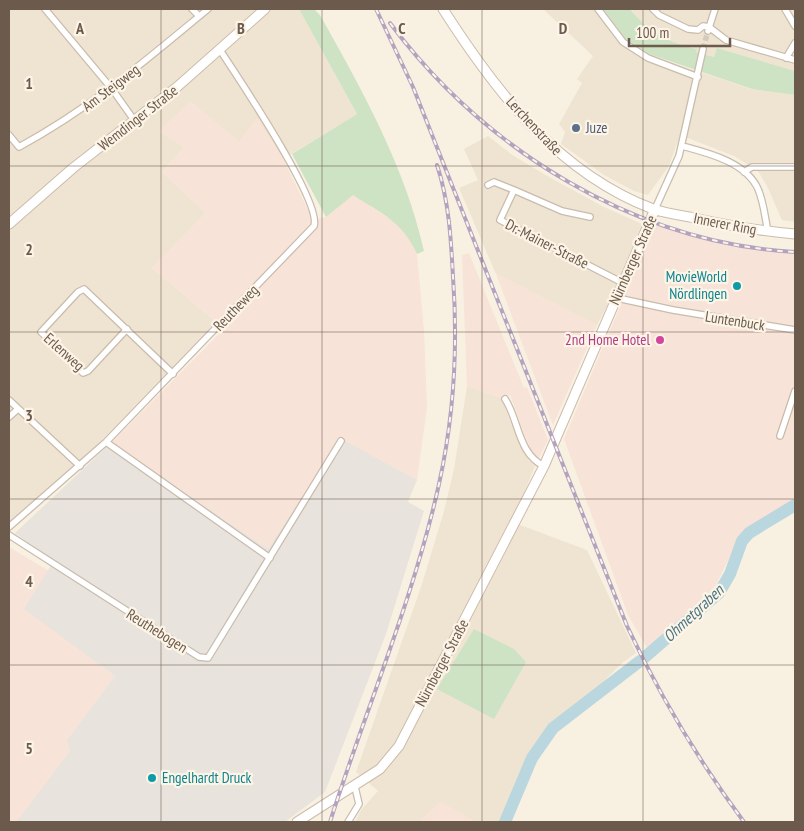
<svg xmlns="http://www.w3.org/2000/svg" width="804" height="831" viewBox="0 0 804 831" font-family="'PT Sans Narrow',sans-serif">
<rect width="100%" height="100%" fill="#f8f1e2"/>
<path fill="#efe4d1" d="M9 9H299L357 114 283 159 257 119 239 142 191 102 159 131 184 147 162 172 206 213 152 268 216 322 97 445 9 523Z
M543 9H601L625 38 649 55 751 89 795 95V222L782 220 767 186 758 171 734 156 680 135 669 166 648 195 634 191 604 175 561 144 565 132 559 124 582 83 577 79 593 56Z
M631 9H795V71L717 48 714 57 696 52 697 49 683 46 658 35 637 18Z
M488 136 514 156 549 177 604 207 642 224 612 296 597 325 496 274 459 188 478 180 464 149Z
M467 386 501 398 521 447 529 461 535 466 512 522 587 550 636 653 622 663 593 692 557 719 528 761 501 822H475L441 802 419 822H355L361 810 378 791 356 772 422 584 444 511 454 469Z"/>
<path fill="#f7e3d7" d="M191 102 239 141 257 119 283 159 313 220 326 217 352 194 399 225 409 238 417 254 424 331 427 407 417 480 340 438 268 549 111 443 221 332 216 322 152 268 206 213 162 172 184 147 159 131Z
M655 224 731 246 795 254V500L742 532 714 589 647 648 628 615 564 439Z
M469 253 524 388 527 387 548 440 539 458 531 452 510 395 501 398 467 386 462 255Z
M496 274 597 325 553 425 525 351Z
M9 547 49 571 25 609 115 676 67 740 70 751 16 822H9Z
M441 801 475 822H419Z"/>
<path fill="#e8e3dc" d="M340 438 417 480 408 502 424 511 386 634 325 792 285 822H16L70 751 67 740 115 676 24 609 53 562 15 533 111 443 268 549Z"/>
<path fill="#cde3c3" d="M299 9H314L320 15C362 90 405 166 424 251L417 254C402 221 382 214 353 195L326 217 292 154 357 114Z
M603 9H630C646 30 671 44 697 49L696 52 714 57 717 48 795 71V95L752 89 649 54 625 38Z
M474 629 514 649 526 662 494 719 437 689Z"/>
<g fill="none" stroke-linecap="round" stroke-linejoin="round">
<path stroke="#bad6df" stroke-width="12" d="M645 657 719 593 730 574 742 541 749 533 795 505
M505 822 532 758 553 728 640 661"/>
<path stroke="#d5cbbc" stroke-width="5.5" stroke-dasharray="5.5 3" stroke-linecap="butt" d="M703 49 708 31"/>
<g stroke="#c9bcad" stroke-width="8">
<path id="minor" d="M45 9 112 89 134 120
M192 9 199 16
M598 9 623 42 648 58 698 77
M653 9 659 15 688 29 698 30 703 26 709 27 726 40 795 60
M785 9 795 26
M708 31 715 9
M786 58 795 43
M9 135 19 147C91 108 145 61 208 9
M682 146C708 153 746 162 758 189 764 203 765 218 768 232
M744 172 752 167H795
M488 185 494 182 514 190
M655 209 679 156 703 49
M590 217 562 211 514 190 500 220 623 283
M617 298 673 310 795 330
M127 329 88 371 83 373 41 332 78 292 84 289 173 374
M505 399C519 420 518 454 544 466
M9 400 80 466
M9 417 18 409
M780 436 795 391
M106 442 270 558
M9 527 106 442 314 226C322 202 237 76 220 50
M9 535 199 657 208 658 341 441
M348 822 359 804 355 787"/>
</g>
<g stroke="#ccbcab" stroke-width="11">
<path id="secondary" d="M443 9C496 92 558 173 653 209 665 213 678 215 690 217 725 225 760 231 795 234
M9 224 73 168 177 87 265 9
M297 822 380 769 399 746 544 466 655 209"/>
</g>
<use href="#minor" stroke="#fff" stroke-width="5.5"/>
<use href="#secondary" stroke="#fff" stroke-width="9"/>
<g stroke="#b4a3bf" stroke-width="4">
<path id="rail" d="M376 9 413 87 627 626C660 696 698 760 744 822
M390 23C485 150 635 243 795 252
M330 822C365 711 414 598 439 484 454 416 458 346 453 277 451 239 449 201 437 165"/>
</g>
<use href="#rail" stroke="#fcf5e7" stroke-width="2" stroke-dasharray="5.5" stroke-linecap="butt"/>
</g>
<path fill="none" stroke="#6c5a4c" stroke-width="1" stroke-opacity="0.55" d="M161 9V822M322 9V822M482 9V822M643 9V822M9 166H795M9 332H795M9 499H795M9 665H795"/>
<circle fill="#5c6f8a" stroke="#fcf5e7" stroke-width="2" cx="576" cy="128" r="5"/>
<g fill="#0f9aa8" stroke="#fcf5e7" stroke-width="2">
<circle cx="737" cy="286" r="5"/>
<circle cx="152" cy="778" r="5"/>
</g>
<circle fill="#d1479c" stroke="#fcf5e7" stroke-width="2" cx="660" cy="340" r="5"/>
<g text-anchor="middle" stroke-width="4.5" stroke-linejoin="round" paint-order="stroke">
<g font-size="15" fill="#6c5a4c" stroke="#fcf5e7">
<text transform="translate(111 88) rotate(-37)" y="5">Am Steigweg</text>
<text transform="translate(138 118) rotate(-38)" y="5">Wemdinger Straße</text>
<text transform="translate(534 126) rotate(47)" y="5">Lerchenstraße</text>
<text transform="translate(725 224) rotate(11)" y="5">Innerer Ring</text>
<text transform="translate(547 244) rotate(27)" y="5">Dr.-Mainer-Straße</text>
<text transform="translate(633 260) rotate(-66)" y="5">Nürnberger Straße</text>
<text transform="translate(236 308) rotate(-46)" y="5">Reutheweg</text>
<text transform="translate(735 321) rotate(9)" y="5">Luntenbuck</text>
<text transform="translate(64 352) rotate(42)" y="5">Erlenweg</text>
<text transform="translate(157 631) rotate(32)" y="5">Reuthebogen</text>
<text transform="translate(442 663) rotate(-62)" y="5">Nürnberger Straße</text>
</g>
<g font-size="15" fill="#4e5e75" stroke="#fcf5e7" text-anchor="start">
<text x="586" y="133">Juze</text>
</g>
<g font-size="15" fill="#0d838f" stroke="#fcf5e7" text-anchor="end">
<text x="727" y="282">MovieWorld<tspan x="727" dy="17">Nördlingen</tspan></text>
<text x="162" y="783" text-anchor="start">Engelhardt Druck</text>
</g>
<g font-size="15" fill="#b23c85" stroke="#fcf5e7" text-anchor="end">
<text x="650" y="345">2nd Home Hotel</text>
</g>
<g font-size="16" font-style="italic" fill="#4c7683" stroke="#fcf5e7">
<text transform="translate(693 613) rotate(-43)" y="6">Ohmetgraben</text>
</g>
</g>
<g font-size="16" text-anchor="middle" font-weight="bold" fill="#6c5a4c" stroke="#fcf5e7" stroke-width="4.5" stroke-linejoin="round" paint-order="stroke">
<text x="80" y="34">A</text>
<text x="241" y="34">B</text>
<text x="402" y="34">C</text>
<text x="563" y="34">D</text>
<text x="29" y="89">1</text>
<text x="29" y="255">2</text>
<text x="29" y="421">3</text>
<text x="29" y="587">4</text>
<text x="29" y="754">5</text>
</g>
<rect width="804" height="831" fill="none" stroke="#6c5a4c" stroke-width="20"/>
<path d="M629 38v8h101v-8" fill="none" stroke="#6c5a4c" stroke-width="2.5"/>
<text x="636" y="38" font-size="15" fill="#6c5a4c" stroke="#fcf5e7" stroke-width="4" paint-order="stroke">100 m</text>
</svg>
